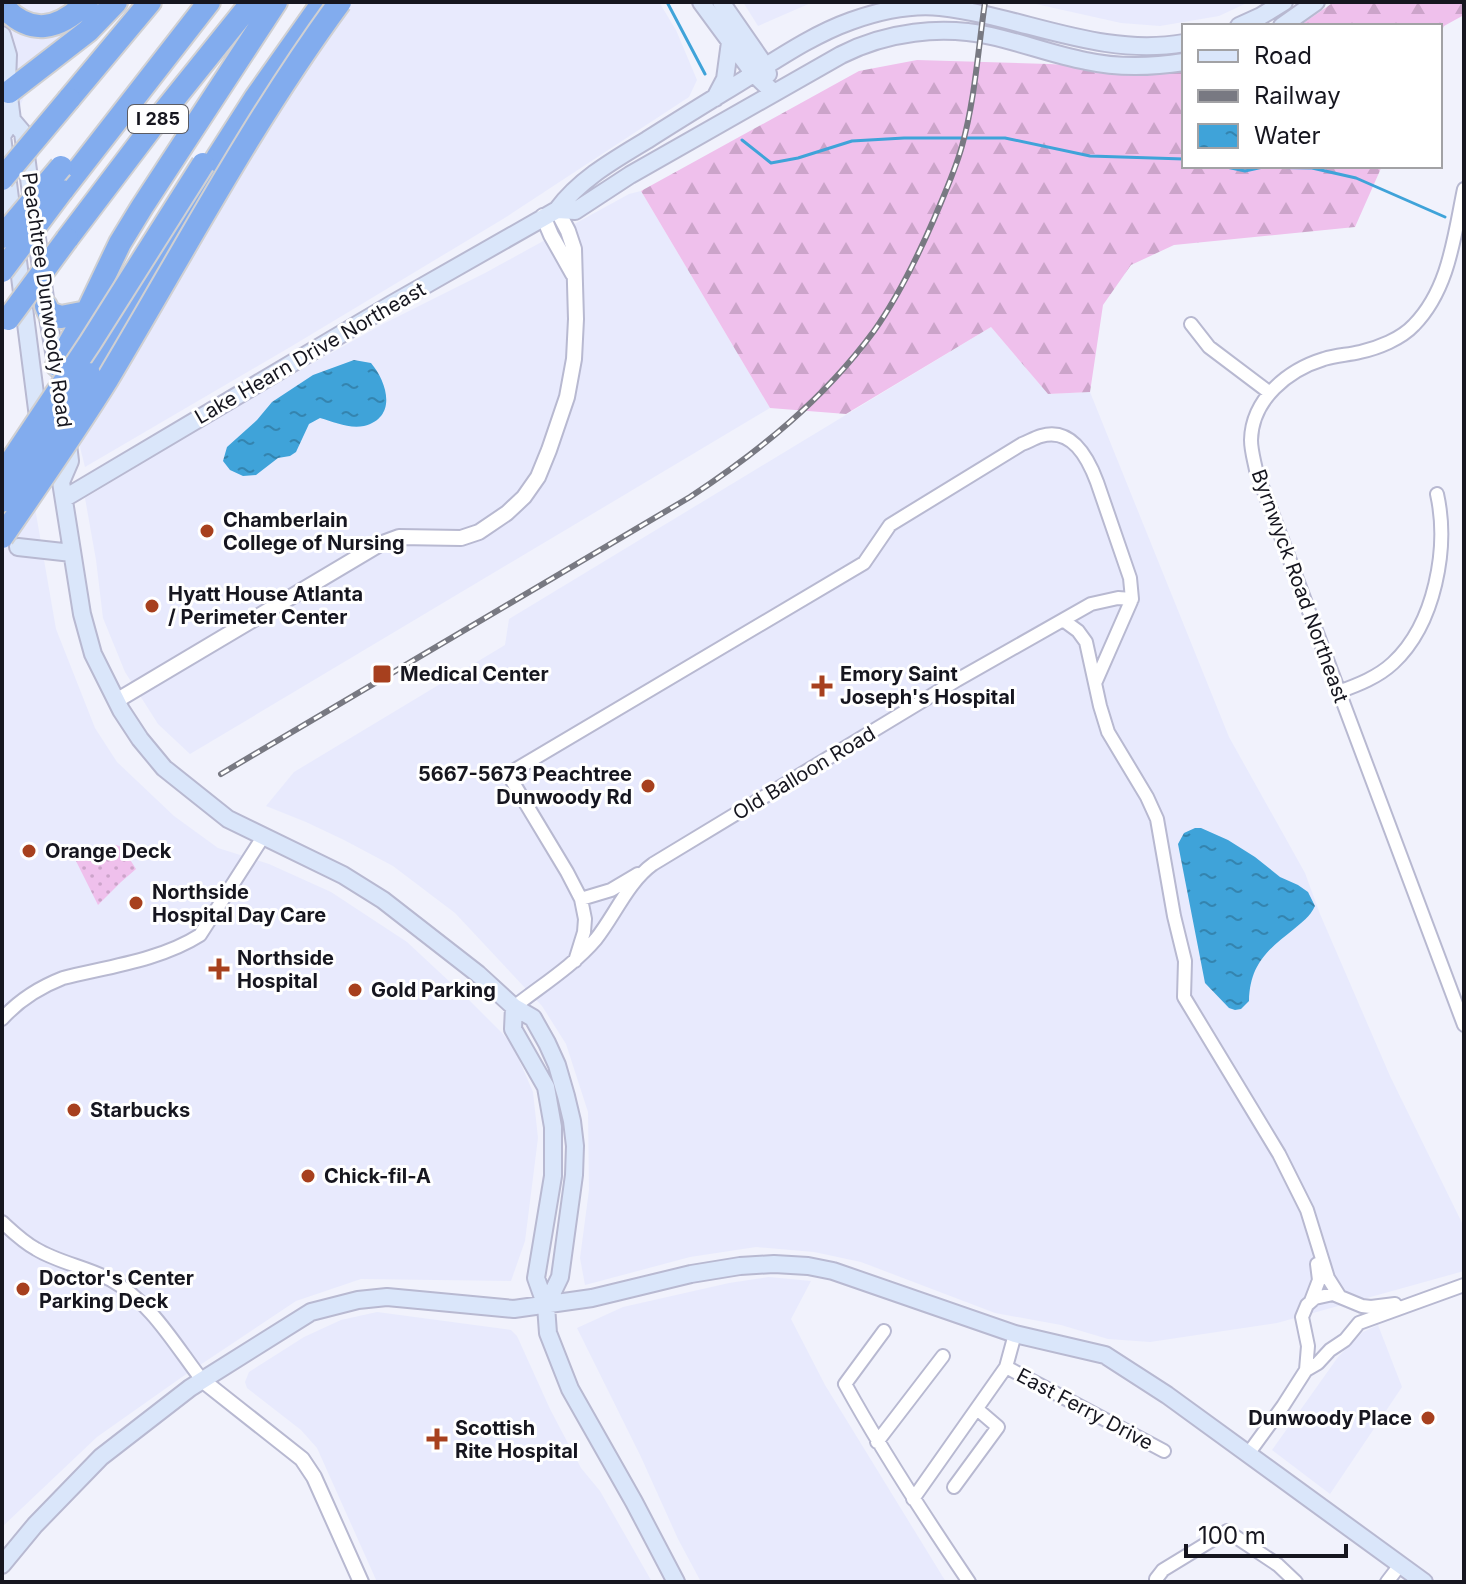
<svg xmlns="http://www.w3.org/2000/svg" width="1466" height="1584" viewBox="0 0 1466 1584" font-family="Inter,sans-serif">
<defs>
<pattern id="forest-firs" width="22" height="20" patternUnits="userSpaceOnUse" patternTransform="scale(2)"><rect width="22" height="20" fill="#efc0ec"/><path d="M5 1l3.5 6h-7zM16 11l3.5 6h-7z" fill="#cca4ca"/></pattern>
<pattern id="park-dots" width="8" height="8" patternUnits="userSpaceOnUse" patternTransform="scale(2)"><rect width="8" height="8" fill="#efc0ec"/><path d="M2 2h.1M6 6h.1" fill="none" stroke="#cca4ca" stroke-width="1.8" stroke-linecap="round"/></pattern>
<pattern id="water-ripples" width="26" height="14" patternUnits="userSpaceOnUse" patternTransform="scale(2)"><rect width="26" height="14" fill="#3fa3d9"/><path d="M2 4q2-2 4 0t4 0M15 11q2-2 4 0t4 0" fill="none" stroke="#3484af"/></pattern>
</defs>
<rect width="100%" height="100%" fill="#f1f2fc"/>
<path fill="#e8eafd" d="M2 2H116L31 81 19 108 2 114Z
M338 2H659L676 30 697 80 689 97 503 219 292 346 85 467 65 388Z
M743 2H813L758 26Z
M1027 2H1249L1219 16 1160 26 1121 23Z
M641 191 770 408 190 754 158 724 125 672 103 618 96 560 85 498 228 411 383 324 485 273 629 194Z
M991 327 1048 394 1090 392 1229 737 1305 873 1320 914 1390 1076 1464 1227V1271L1277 1323 1150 1342 1108 1339 1061 1325 995 1313 861 1262 814 1252 756 1247 690 1257 585 1285 580 1258 589 1190 588 1112 566 1044 542 1006 455 913 393 866 344 840 306 822 266 806 294 772 505 645 509 619Z
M2 456 35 508 56 629 95 728 117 762 174 816 218 848 269 864 331 892 407 942 465 996 502 1033 513 1046 533 1092 538 1138 525 1241 511 1281 361 1279 296 1301 182 1377 97 1437 2 1527Z
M769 1277 811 1281 791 1319 825 1385 946 1582H701L678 1539 641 1457 577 1328 623 1307 729 1283Z
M377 1312 511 1330 517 1336 550 1409 581 1468 600 1491 652 1582H377L317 1448 301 1430 247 1388 245 1382 249 1372 304 1337 341 1320Z
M1378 1325 1402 1387 1330 1494 1272 1450 1338 1357 1363 1332Z"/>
<path fill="url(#forest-firs)" d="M1334 2H1464V15L1444 26 1440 34V26H1299Z
M917 60 1049 64 1184 72V166H1382L1355 227 1174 245 1131 265 1103 305 1090 392 1048 394 991 327 846 414 770 408 641 191 859 71Z"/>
<path fill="url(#park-dots)" d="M116 845 122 847 136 869 121 882 98 905 75 859 98 849Z"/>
<path fill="url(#water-ripples)" d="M354 360 371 363C387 382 398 417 364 426 349 429 334 422 320 418L309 424 296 452 290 456 278 458 256 475 243 476 230 470 223 461 227 447 257 420 272 402 313 375Z
M1195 828H1201L1228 840 1255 857 1280 877 1298 885 1308 892 1315 906C1310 917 1302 922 1294 929 1266 951 1250 965 1249 1001L1241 1009 1235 1010 1229 1008 1205 983 1178 844 1184 833Z"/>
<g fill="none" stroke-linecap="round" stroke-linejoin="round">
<path stroke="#3fa3d9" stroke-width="3" d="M667 2 705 74
M742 140 771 163 798 158 852 141 904 138H1005L1090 156 1184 159
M1222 166 1245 171 1263 167 1312 168 1356 178 1445 217"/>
<g stroke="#b8b9d1" stroke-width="16">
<path id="minor" d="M1464 189C1454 237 1449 289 1414 325 1401 339 1378 348 1360 352 1348 355 1336 355 1324 359 1288 370 1252 399 1251 440 1251 450 1254 460 1256 470L1464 1025
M1191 324 1209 347 1270 393
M1063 620 1078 631 1086 642 1100 706 1108 732 1147 797 1157 819 1174 916 1185 961 1184 997 1279 1154 1307 1210 1328 1278 1340 1297
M1338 692C1358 685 1378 677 1393 663 1435 624 1449 548 1437 494
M581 899 611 890 638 874
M575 961 584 932 585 919 581 899 567 872 508 774 864 563 890 525 1022 444C1028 442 1034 438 1041 436 1072 427 1088 458 1097 482L1130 578 1132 599 1096 681
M514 1007C542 985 573 966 596 939 615 915 628 882 653 864L957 680 1091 604 1118 598 1132 599
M2 1019C19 1000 40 987 63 978 107 967 161 960 200 935L263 837
M2 1222C13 1232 23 1242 36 1249 59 1263 87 1267 111 1280 151 1302 175 1345 202 1380
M1311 1301 1319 1280 1317 1264
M884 1331 845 1384C883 1453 925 1517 969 1582
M1006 1367 1164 1451
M1306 1370 1308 1346 1302 1317 1307 1305 1315 1298 1333 1294 1362 1306 1371 1307 1395 1304
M877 1442 943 1356
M1248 1454 1283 1406 1306 1370 1318 1363 1330 1350 1345 1340 1359 1323 1464 1285
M954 1487 998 1427 977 1409
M913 1499 1006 1367 1015 1334
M1157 1582 1156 1579 1163 1570 1227 1531 1278 1565 1296 1582
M1387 1582 1400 1565"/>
</g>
<g stroke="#b8b9d1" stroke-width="18">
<path id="tertiary" d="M543 216 551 235 573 274
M116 701 380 544 399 537 461 538 479 532 507 513 524 497 538 477 549 450 567 397 574 359 576 319 574 249 568 231 557 210
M202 1380 302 1459 314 1477 361 1582"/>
</g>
<g stroke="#b8b9d1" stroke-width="20">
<path id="secondary" d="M701 2 754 74 773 92
M721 2 766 67 768 74
M1239 26 1261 16 1284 2
M1282 26 1316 2
M2 35 8 55 7 81 12 120 23 133 46 306 57 369
M715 98 725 79 730 42
M12 120 2 136 39 425
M557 210 575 211 630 175 841 55C886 32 941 25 991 36 1023 43 1054 55 1086 61 1118 68 1152 67 1184 62
M67 436 70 461 61 482 82 614 93 654 121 710 140 739 164 768 228 819 343 875 383 900 478 974 514 1007 533 1018 547 1043 557 1065 566 1096 572 1121 575 1146 574 1175 560 1277 546 1306
M65 498 392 304 557 210C580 179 614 160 647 140 672 124 698 108 724 92 765 68 806 37 851 21 879 11 910 4 940 7 1022 16 1100 58 1184 43
M18 547 72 553
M514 1007 513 1029 546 1087 553 1127V1176L536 1278 546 1306 548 1333 570 1389 634 1502 676 1582
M2 1565 35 1525 101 1457 190 1388 311 1312 358 1300 387 1297 514 1309 592 1298 691 1274 740 1266 774 1264 808 1266 833 1271 1015 1334 1105 1355 1167 1395 1424 1582"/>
</g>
<g stroke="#d0d0d2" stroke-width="26">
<path id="motorway" d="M2 5C30 37 59 30 87 2
M9 92 88 31 116 2
M69 99 150 2
M62 191 209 2
M67 239 158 119 252 2
M46 306 49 313 61 317 87 312
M57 365 87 312 120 243 142 207 276 2
M89 374 217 158 256 97 323 2"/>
</g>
<use href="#minor" stroke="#fff" stroke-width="12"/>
<use href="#tertiary" stroke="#fff" stroke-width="14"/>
<use href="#secondary" stroke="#dae6fa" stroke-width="16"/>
<use href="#motorway" stroke="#82acee" stroke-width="22"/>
<g stroke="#787982" stroke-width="6">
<path id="rail" d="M221 774 690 497C760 451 824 399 874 331 898 297 917 258 934 219 944 195 955 171 962 146 975 99 978 50 985 2"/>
</g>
<use href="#rail" stroke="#fff" stroke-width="3" stroke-dasharray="9" stroke-linecap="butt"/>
<g stroke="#d0d0d2" stroke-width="26" stroke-linecap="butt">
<path id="motorway-bridge" d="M2 179 69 99
M2 237 61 167
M2 271 62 191
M8 319 67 239
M2 475 90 343 203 164
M2 501 89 374
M2 537C38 485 74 433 107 380 183 253 252 122 340 2"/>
</g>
<use href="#motorway-bridge" stroke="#82acee" stroke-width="22"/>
</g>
<g fill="#a7401e" stroke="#fff" stroke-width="3">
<circle cx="207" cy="531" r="8"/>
<circle cx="152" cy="606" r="8"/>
<rect x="372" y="664" width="20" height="20" rx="4"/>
<path d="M818 674h8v8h8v8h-8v8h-8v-8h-8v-8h8z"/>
<circle cx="648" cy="786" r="8"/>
<circle cx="29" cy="851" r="8"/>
<circle cx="136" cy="903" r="8"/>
<path d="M215 957h8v8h8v8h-8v8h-8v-8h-8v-8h8z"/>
<circle cx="355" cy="990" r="8"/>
<circle cx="74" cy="1110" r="8"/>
<circle cx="308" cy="1176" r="8"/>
<circle cx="23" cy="1289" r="8"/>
<circle cx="1428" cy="1418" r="8"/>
<path d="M433 1427h8v8h8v8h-8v8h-8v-8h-8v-8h8z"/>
</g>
<g text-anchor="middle" stroke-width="6" stroke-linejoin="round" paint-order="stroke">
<rect fill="#fff" stroke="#5c5c62" stroke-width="2" x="128" y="105" width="60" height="28" rx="6"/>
<g font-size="18" font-weight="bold" fill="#16161f">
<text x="158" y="125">I 285</text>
</g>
<g font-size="20" fill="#16161f" stroke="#fff">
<text transform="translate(47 300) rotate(82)" y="7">Peachtree Dunwoody Road</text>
<text transform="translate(310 353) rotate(-30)" y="7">Lake Hearn Drive Northeast</text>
<text transform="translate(1300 586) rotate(70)" y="7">Byrnwyck Road Northeast</text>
<text transform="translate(804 773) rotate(-31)" y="7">Old Balloon Road</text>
<text transform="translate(1085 1409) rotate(28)" y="7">East Ferry Drive</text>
</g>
<g font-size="20" font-weight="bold" fill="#16161f" stroke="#fff" text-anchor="start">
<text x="223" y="527">Chamberlain<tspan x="223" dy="23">College of Nursing</tspan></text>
<text x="168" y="601">Hyatt House Atlanta<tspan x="168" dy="23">/ Perimeter Center</tspan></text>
<text x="400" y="681">Medical Center</text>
<text x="840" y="681">Emory Saint<tspan x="840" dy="23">Joseph's Hospital</tspan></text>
<text x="632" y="781" text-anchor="end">5667-5673 Peachtree<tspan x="632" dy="23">Dunwoody Rd</tspan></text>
<text x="45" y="858">Orange Deck</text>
<text x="152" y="899">Northside<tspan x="152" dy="23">Hospital Day Care</tspan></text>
<text x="237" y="965">Northside<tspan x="237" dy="23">Hospital</tspan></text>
<text x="371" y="997">Gold Parking</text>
<text x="90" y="1117">Starbucks</text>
<text x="324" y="1183">Chick-fil-A</text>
<text x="39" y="1285">Doctor's Center<tspan x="39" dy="23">Parking Deck</tspan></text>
<text x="1412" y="1425" text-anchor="end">Dunwoody Place</text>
<text x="455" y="1435">Scottish<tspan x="455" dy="23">Rite Hospital</tspan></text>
</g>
</g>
<rect width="1466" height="1584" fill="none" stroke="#16161f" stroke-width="8"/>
<rect x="1182" y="24" width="260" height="144" fill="#ffffff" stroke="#a2a2a5" stroke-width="2"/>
<rect x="1198" y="50" width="40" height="12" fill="#dae6fa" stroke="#a2a2a5" stroke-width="2"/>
<text x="1254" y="64" font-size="24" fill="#16161f">Road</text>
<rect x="1198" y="90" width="40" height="12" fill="#787982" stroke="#a2a2a5" stroke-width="2"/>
<text x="1254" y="104" font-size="24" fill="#16161f">Railway</text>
<rect x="1198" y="124" width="40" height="24" fill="url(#water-ripples)" stroke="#a2a2a5" stroke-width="2"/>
<text x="1254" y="144" font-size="24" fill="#16161f">Water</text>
<path d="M1186 1544v12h160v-12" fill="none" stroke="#16161f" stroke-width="4"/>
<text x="1198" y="1544" font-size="24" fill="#16161f" stroke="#ffffff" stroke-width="6" paint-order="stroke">100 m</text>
</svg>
